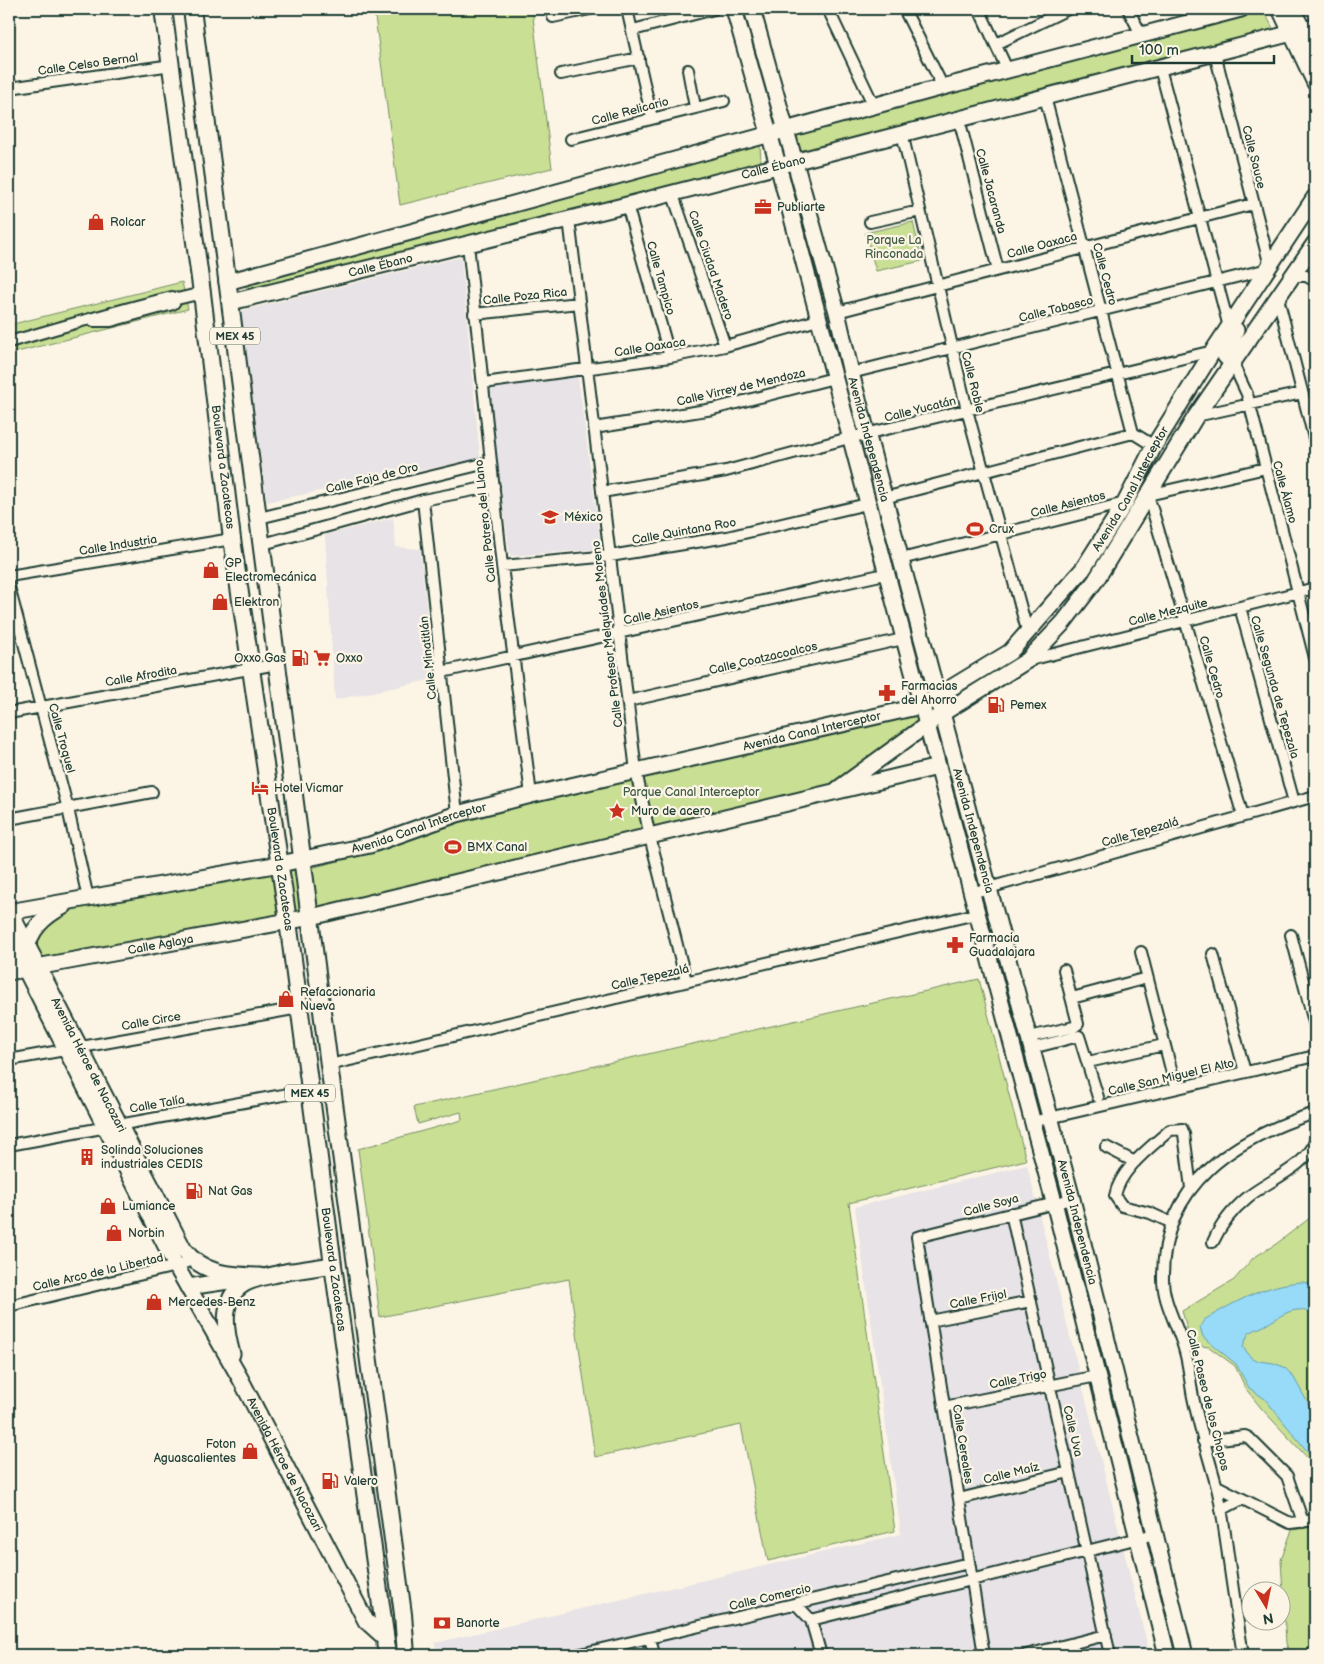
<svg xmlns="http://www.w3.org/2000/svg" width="1324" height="1664" viewBox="0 0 1324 1664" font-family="'Balsamiq Sans',sans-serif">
<rect width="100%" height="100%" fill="#fcf5e5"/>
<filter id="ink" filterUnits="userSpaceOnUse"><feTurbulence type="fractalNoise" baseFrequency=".02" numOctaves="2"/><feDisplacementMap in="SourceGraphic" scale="10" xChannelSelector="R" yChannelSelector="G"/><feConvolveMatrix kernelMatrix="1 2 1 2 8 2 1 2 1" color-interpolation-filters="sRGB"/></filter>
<g filter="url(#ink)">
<path fill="#e7e3e6" d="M461 257 480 458 267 502 240 311Z
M578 377 601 549 510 556 488 389Z
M393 518 396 547 420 549 434 679 335 700 325 535Z
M1027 1165 1150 1655H437L435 1643 901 1534 855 1207Z"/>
<path fill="#c9df94" stroke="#748e64" d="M374 9H532L552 168 400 205Z
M1263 9 1275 32 901 130 799 153 788 134 1139 40Z
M760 145 761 161 619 203 248 294 245 283Z
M913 222 922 261 876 271 865 233Z
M182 282 188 309 9 354V325Z
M913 711 919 721 826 788 492 866 320 910 39 961 33 950C50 920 51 919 82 902L263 873 315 867 382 850 496 810Z
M979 979 1026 1160 849 1203 895 1531 768 1561 741 1425 595 1457 569 1279 380 1317 358 1149 462 1120 461 1112 418 1124 414 1107Z
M1315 1214V1466L1261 1408 1246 1389 1235 1366 1209 1347 1192 1345 1182 1311 1234 1280 1253 1258 1276 1244Z
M1315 1527V1655H1290L1286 1643 1281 1560 1292 1530Z"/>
<path fill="#97dbf9" stroke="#679caa" d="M1302 1282 1315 1284V1319C1299 1298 1278 1319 1262 1327 1257 1329 1252 1331 1248 1334L1243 1347 1253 1360 1273 1363 1284 1367 1293 1376 1315 1416V1461L1265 1399 1249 1388 1236 1364 1203 1337 1200 1327 1204 1320C1235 1302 1266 1284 1302 1282Z"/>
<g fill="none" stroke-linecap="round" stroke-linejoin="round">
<g stroke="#1f3d34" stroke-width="14">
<path id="street" d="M627 9 652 118
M828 9 874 106
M904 9 943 87
M979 9 1008 71
M1128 9 1142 36
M553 17 590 9
M633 30 714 9
M996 44 1068 9
M1215 54 1270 266
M1160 68 1229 327
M688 70 695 107
M561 74 639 58
M9 88 172 65
M1045 97 1133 433 1154 446
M959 119 998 270
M902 133 967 410 1028 634
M571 139 724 101
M672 192 725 346
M627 205 670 357
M569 219 636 771 650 837 686 981
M870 222 920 211
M468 244 502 566 531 795
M1293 276H1306L1315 281
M1278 298 1315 442
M837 312 1253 204
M474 314 579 303
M93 321H111L173 304 177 299
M9 342C63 327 117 310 172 297L177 299 202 293
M1233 364 1247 394 1315 658
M851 373 1268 269
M484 383 670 357 725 346 818 320
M1196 416 1302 393
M594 428 713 409 834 378
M602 492 726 471 849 438 1213 351
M884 498 1133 433
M423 500 457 814
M259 518 491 462
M263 544 423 500 494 486
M901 559 1125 503
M502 566 610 556 727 537 867 504
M9 576 232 539
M9 587 68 809 88 898
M1240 607 1294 802
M1030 660 1315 588
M442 672 885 574
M628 701 903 639
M9 713 277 664
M1243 816 1148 495 1266 468
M9 819 152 792
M971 893 1315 796
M1291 935 1315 1026
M1141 952 1174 1081
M1213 954 1245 1072
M1072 998 1147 978
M1029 1037 1074 1027 1078 1024 1064 970
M1032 1048 1079 1036 1098 1097
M9 1060 299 1008
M1088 1062 1164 1045
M329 1065 976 914
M1032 1122 1315 1056
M9 1145 310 1090
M1106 1147 1135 1162
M1011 1213 1110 1655
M1172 1223 1150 1213 1122 1206 1115 1196C1120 1169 1151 1147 1170 1130L1182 1129 1184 1134 1191 1188
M1213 1242C1221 1224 1232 1210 1248 1197 1266 1182 1309 1165 1315 1141
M9 1306 176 1266 192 1260
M930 1321 1031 1301
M944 1407 1097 1376
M1203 1441 1245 1436 1249 1438 1287 1476 1303 1522
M1217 1486 1290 1523 1315 1520
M959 1499 1069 1472
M1221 1510 1242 1499
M796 1604 811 1620 821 1655
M811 1620 1155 1534
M650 1638 654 1655
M576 1655 969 1563
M984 1655 917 1237 1072 1199
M1026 1655 1106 1635
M1243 1655C1237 1617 1231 1578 1226 1540 1223 1521 1221 1502 1216 1484 1208 1455 1199 1426 1193 1397 1190 1382 1189 1366 1185 1352 1179 1327 1162 1303 1163 1276 1163 1183 1236 1138 1315 1113"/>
</g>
<g stroke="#1f3d34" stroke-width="19">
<g id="secondary">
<path d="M734 9 778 165 1054 1202 1167 1655"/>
<path id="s1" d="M752 9 837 312 851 373 1072 1199 1185 1655"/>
<path d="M1280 9 1315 83"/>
<path d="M1292 9 1315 52"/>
<path d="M227 282 943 87 1241 9"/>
<path id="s2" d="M231 302 627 205 1315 27"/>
<path d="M1233 364 1225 356 1236 330"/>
<path d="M838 789 943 713 1028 660 1063 623 1096 580 1196 416 1315 243"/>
<path id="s3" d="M9 910 184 1250C204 1275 231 1275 260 1276"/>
<path id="s4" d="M9 912 280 864 370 845 457 814 531 795 921 706 1010 652 1083 569 1125 503 1154 446 1213 351 1315 197"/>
<path id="s5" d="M9 937 176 1266 240 1378 366 1621 385 1638V1646"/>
<path d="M27 951C29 930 46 915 64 906"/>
<path id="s6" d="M9 972 311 917 938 767"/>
<path d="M280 1273 333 1265"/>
<path d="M188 1287 235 1280"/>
<path d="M232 1354C226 1332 219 1299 244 1284 256 1277 276 1275 290 1271"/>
</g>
</g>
<g stroke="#1f3d34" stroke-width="20">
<g id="primary">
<path id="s7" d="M163 9 202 293 232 539 288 921 333 1265 388 1655"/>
<path d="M192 9 329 1065 403 1614 406 1655"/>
</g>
</g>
<use href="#street" stroke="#fcf5e5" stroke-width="10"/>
<use href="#secondary" stroke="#fcf5e5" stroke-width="15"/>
<use href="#primary" stroke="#fcf5e5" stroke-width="16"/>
</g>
</g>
<defs>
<g id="office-bare" transform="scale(1.35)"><path d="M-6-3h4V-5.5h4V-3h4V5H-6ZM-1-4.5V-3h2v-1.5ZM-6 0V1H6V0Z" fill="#c8321e" stroke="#fcf5e5" stroke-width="2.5" paint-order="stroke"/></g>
<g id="shop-bare" transform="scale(1.35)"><path d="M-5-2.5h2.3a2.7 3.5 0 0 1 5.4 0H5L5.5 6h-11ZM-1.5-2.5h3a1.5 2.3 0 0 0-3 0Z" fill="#c8321e" stroke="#fcf5e5" stroke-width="2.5" paint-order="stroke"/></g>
<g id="school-bare" transform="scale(1.35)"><path d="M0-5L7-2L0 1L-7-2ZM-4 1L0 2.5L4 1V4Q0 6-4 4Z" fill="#c8321e" stroke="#fcf5e5" stroke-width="2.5" paint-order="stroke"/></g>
<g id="stadium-bare" transform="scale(1.35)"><path d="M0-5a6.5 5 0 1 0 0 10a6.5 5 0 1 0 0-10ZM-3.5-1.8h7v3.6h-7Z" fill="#c8321e" stroke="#fcf5e5" stroke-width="2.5" paint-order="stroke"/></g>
<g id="fuel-bare" transform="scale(1.35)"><path d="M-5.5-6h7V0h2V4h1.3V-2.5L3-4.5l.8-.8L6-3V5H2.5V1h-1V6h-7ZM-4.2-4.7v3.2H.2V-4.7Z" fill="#c8321e" stroke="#fcf5e5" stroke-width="2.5" paint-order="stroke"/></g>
<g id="supermarket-bare" transform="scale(1.35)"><path d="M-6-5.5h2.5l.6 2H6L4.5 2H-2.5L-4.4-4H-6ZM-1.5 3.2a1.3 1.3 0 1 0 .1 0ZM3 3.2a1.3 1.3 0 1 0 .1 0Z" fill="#c8321e" stroke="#fcf5e5" stroke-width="2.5" paint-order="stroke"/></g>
<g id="pharmacy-bare" transform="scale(1.35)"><path d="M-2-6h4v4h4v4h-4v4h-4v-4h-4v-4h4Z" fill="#c8321e" stroke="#fcf5e5" stroke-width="2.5" paint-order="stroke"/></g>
<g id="hotel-bare" transform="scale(1.35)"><path d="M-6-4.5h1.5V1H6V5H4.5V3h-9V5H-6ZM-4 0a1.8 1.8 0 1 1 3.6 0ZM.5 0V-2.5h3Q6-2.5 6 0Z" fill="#c8321e" stroke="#fcf5e5" stroke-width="2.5" paint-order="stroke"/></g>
<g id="sight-bare" transform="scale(1.35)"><path d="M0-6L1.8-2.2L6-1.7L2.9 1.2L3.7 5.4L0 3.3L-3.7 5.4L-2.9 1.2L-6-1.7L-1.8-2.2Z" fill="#c8321e" stroke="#fcf5e5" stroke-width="2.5" paint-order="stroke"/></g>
<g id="building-bare" transform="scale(1.35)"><path d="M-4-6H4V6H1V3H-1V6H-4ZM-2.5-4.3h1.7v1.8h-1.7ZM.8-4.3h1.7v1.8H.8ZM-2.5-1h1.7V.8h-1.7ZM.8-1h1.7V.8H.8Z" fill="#c8321e" stroke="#fcf5e5" stroke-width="2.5" paint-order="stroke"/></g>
<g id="bank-bare" transform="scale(1.35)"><path d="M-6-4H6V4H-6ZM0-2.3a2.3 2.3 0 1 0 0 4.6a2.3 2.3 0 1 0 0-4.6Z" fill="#c8321e" stroke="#fcf5e5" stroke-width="2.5" paint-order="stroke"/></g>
</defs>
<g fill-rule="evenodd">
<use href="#office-bare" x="763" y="207"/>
<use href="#shop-bare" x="96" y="222"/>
<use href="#school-bare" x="550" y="517"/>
<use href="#stadium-bare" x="975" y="529"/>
<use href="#shop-bare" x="211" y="570"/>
<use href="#shop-bare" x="220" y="602"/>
<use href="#fuel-bare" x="300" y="658"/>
<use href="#supermarket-bare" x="322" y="658"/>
<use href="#pharmacy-bare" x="887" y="693"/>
<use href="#fuel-bare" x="996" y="705"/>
<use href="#hotel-bare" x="260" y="788"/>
<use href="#sight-bare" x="617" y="811"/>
<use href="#stadium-bare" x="453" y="847"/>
<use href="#pharmacy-bare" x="955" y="945"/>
<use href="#shop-bare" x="286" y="999"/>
<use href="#building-bare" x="87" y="1157"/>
<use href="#fuel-bare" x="194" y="1191"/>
<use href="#shop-bare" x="108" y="1206"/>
<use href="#shop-bare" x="114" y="1233"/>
<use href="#shop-bare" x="154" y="1302"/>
<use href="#shop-bare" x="250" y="1451"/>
<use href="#fuel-bare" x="330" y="1481"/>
<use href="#bank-bare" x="442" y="1623"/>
</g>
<g text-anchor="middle" stroke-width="4.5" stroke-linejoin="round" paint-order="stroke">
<g fill="#fcf5e5" stroke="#617469" stroke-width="1">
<rect x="210" y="327.5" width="50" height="17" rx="4"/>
<rect x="285" y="1084.5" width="50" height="17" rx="4"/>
</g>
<g font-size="11" font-weight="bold" fill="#1f3d34">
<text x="235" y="340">MEX 45</text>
<text x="310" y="1097">MEX 45</text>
</g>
<g font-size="12" fill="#1f3d34" stroke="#fcf5e5">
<text transform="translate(88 64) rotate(-8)" y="4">Calle Celso Bernal</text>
<text transform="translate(630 111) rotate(-15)" y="4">Calle Relicario</text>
<text transform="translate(1254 157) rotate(76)" y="4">Calle Sauce</text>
<text dy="4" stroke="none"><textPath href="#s2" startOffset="559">Calle Ébano</textPath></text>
<text transform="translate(991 191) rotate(75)" y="4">Calle Jacaranda</text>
<text transform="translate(1042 245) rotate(-15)" y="4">Calle Oaxaca</text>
<text transform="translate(711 265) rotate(71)" y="4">Calle Ciudad Madero</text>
<text dy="4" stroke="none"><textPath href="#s2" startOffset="154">Calle Ébano</textPath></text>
<text transform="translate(1105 274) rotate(75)" y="4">Calle Cedro</text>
<text transform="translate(661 278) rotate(74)" y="4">Calle Tampico</text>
<text transform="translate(525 296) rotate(-6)" y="4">Calle Poza Rica</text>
<text transform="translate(1056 309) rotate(-14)" y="4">Calle Tabasco</text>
<text transform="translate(650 347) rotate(-9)" y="4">Calle Oaxaca</text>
<text transform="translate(973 382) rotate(76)" y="4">Calle Roble</text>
<text transform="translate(741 387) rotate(-13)" y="4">Calle Virrey de Mendoza</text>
<text transform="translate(920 409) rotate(-14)" y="4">Calle Yucatán</text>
<text dy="4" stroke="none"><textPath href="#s1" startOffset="446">Avenida Independencia</textPath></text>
<text dy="4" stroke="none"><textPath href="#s7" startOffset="462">Boulevard a Zacatecas</textPath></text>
<text transform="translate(372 478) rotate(-14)" y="4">Calle Faja de Oro</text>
<text dy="4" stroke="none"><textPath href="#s4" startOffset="1244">Avenida Canal Interceptor</textPath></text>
<text transform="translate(1285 492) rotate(75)" y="4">Calle Álamo</text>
<text transform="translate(1068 504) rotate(-14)" y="4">Calle Asientos</text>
<text transform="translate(485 521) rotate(-96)" y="4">Calle Potrero del Llano</text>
<text transform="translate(684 531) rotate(-10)" y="4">Calle Quintana Roo</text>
<text transform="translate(118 545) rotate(-9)" y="4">Calle Industria</text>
<text transform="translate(661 612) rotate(-13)" y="4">Calle Asientos</text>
<text transform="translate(1168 612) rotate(-14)" y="4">Calle Mezquite</text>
<text transform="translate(607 634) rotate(-97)" y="4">Calle Profesor Melquíades Moreno</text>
<text transform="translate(428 658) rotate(-96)" y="4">Calle Minatitlán</text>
<text transform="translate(763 658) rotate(-13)" y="4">Calle Coatzacoalcos</text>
<text transform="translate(1212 667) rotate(74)" y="4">Calle Cedro</text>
<text transform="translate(141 676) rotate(-10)" y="4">Calle Afrodita</text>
<text transform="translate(1275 687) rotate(74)" y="4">Calle Segunda de Tepezala</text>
<text dy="4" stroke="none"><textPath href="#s4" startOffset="824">Avenida Canal Interceptor</textPath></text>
<text transform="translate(62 738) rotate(75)" y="4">Calle Troquel</text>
<text dy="4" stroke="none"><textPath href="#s4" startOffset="419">Avenida Canal Interceptor</textPath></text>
<text dy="4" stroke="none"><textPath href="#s1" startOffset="851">Avenida Independencia</textPath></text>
<text transform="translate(1140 832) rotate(-16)" y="4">Calle Tepezalá</text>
<text dy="4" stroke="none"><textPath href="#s7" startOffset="868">Boulevard a Zacatecas</textPath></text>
<text dy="4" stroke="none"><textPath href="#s6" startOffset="154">Calle Aglaya</textPath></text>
<text transform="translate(650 977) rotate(-13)" y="4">Calle Tepezalá</text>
<text transform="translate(151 1021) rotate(-10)" y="4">Calle Circe</text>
<text dy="4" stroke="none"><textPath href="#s3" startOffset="174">Avenida Héroe de Nacozari</textPath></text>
<text transform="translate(1171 1077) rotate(-13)" y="4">Calle San Miguel El Alto</text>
<text transform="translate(157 1104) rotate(-10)" y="4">Calle Talía</text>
<text transform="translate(991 1205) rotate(-15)" y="4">Calle Soya</text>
<text dy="4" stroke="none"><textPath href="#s1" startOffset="1256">Avenida Independencia</textPath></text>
<text dy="4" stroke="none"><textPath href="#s7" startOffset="1272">Boulevard a Zacatecas</textPath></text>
<text transform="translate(98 1272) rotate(-13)" y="4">Calle Arco de la Libertad</text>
<text transform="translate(978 1299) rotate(-11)" y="4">Calle Frijol</text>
<text transform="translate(1018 1379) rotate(-11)" y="4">Calle Trigo</text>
<text transform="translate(1208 1400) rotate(76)" y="4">Calle Paseo de los Chopos</text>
<text transform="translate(1073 1431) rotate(77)" y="4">Calle Uva</text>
<text transform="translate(963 1444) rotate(81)" y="4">Calle Cereales</text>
<text dy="4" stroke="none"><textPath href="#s5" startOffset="595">Avenida Héroe de Nacozari</textPath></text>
<text transform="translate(1011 1473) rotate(-14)" y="4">Calle Maíz</text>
<text transform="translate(770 1597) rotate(-13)" y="4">Calle Comercio</text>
</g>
<g font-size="12" fill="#1f3d34" stroke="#fcf5e5" text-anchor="start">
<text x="777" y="211">Publiarte</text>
<text x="110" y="226">Rolcar</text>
<text x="564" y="521">México</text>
<text x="989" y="533">Crux</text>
<text x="225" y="567">GP<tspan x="225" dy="14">Electromecánica</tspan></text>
<text x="234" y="606">Elektron</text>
<text x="286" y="662" text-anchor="end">Oxxo Gas</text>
<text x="336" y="662">Oxxo</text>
<text x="901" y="690">Farmacias<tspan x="901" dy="14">del Ahorro</tspan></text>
<text x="1010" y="709">Pemex</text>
<text x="274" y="792">Hotel Vicmar</text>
<text x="631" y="815">Muro de acero</text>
<text x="467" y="851">BMX Canal</text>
<text x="969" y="942">Farmacia<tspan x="969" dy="14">Guadalajara</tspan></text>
<text x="300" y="996">Refaccionaria<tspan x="300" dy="14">Nueva</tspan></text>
<text x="101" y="1154">Solinda Soluciones<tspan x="101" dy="14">industriales CEDIS</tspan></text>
<text x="208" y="1195">Nat Gas</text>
<text x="122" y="1210">Lumiance</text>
<text x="128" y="1237">Norbin</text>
<text x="168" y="1306">Mercedes-Benz</text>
<text x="236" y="1448" text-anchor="end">Foton<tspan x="236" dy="14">Aguascalientes</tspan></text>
<text x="344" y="1485">Valero</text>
<text x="456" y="1627">Banorte</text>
</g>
<g font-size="12" fill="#415d47" stroke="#fcf5e5">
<text x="894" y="244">Parque La<tspan x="894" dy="14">Rinconada</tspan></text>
<text x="691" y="796">Parque Canal Interceptor</text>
</g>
</g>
<rect width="1324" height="1664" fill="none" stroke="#fcf5e5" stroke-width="30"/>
<rect x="15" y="15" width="1294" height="1634" fill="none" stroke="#1f3d34" stroke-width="2" filter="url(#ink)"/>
<g transform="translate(1266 1606) rotate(170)"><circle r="24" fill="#fcf5e5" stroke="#a4ab9e"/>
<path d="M0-4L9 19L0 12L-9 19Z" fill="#c8321e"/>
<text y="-8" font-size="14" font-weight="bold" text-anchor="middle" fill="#1f3d34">N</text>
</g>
<path d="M1132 55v8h142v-8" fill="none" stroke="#1f3d34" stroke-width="2.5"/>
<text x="1139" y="55" font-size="15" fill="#1f3d34" stroke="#fcf5e5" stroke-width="4" paint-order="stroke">100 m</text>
</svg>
